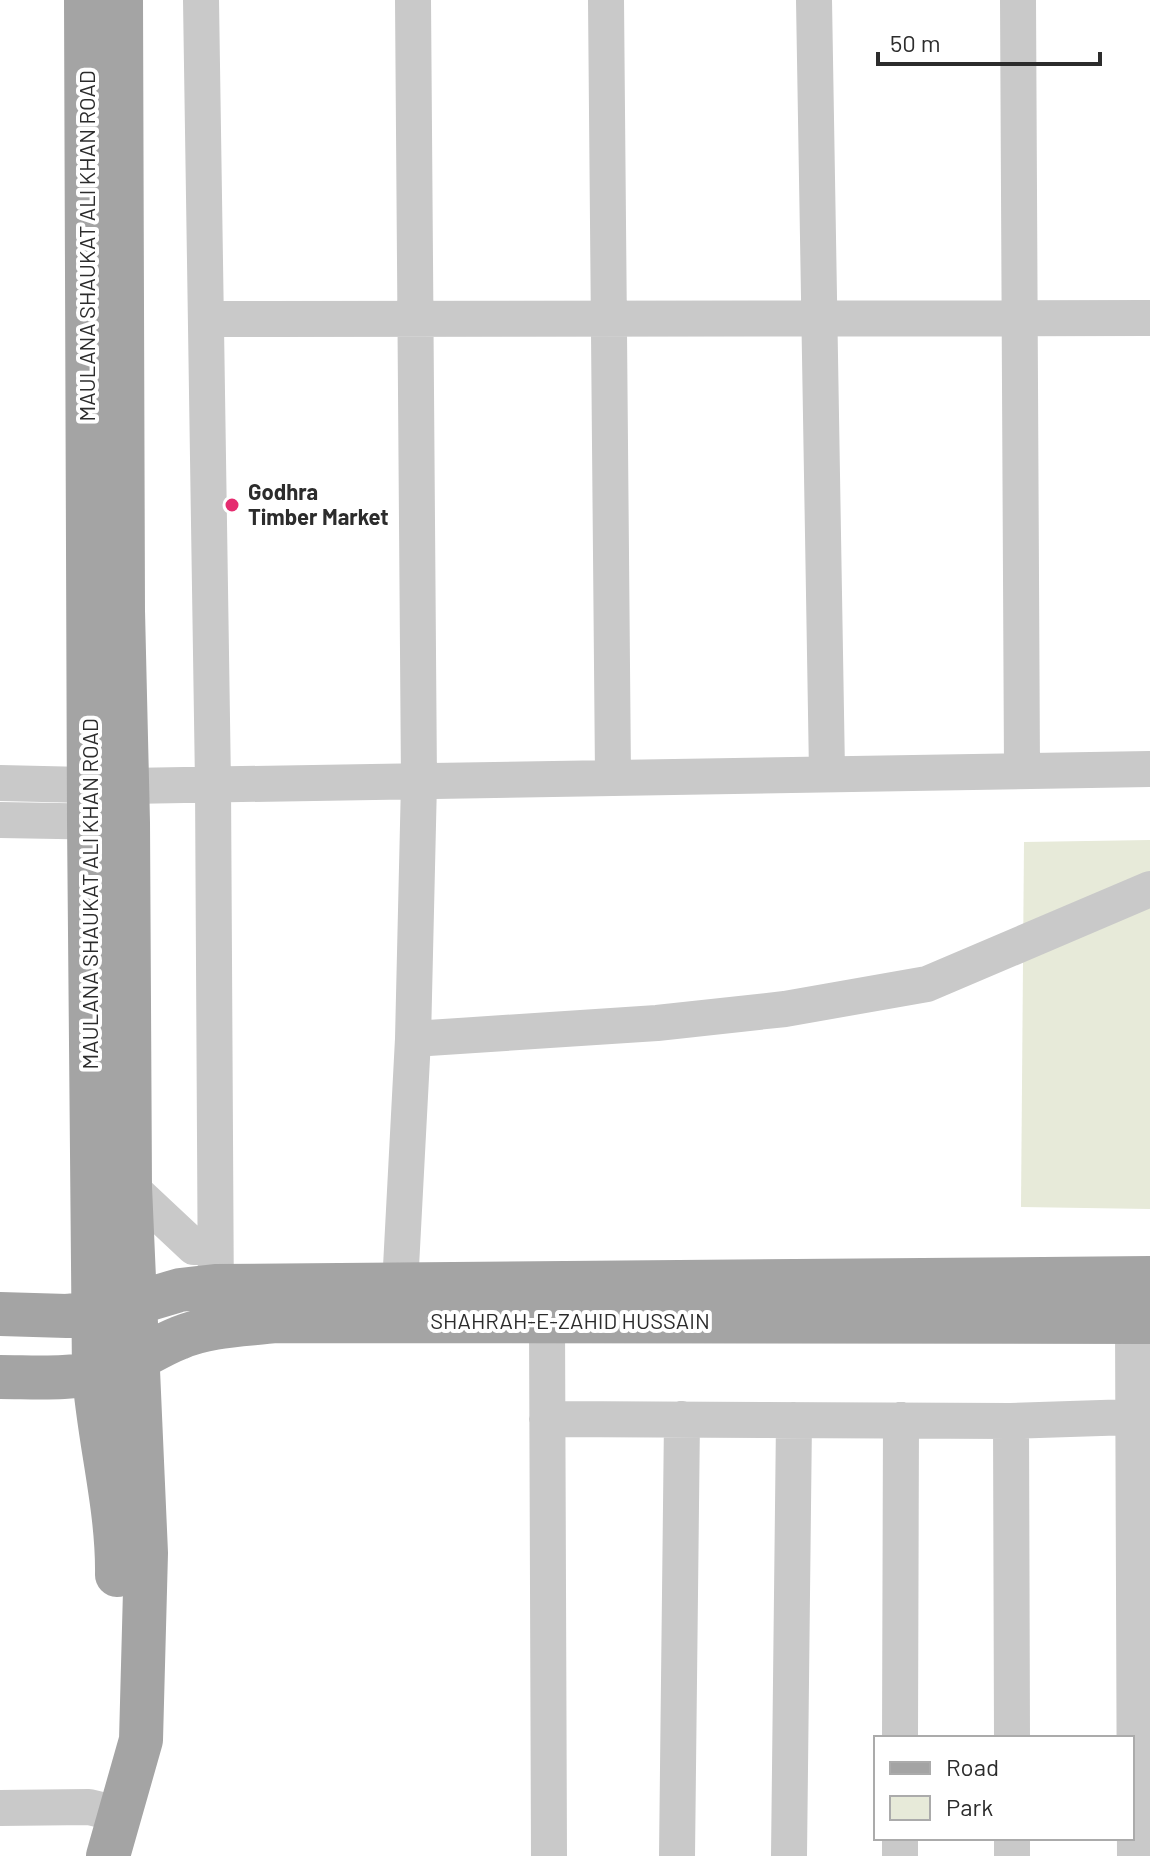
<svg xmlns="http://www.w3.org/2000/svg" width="1150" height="1856" viewBox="0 0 1150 1856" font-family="Barlow,sans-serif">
<rect width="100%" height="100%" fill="#fff"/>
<path fill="#e7ead9" d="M1150 840V1209L1021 1207 1024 842Z"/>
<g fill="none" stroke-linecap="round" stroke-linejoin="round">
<path stroke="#c9c9c9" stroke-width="36" d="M201 0 213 784 216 1314
M606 0 613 776
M814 0 827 772
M1018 0 1022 770
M208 319 1150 318
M0 783 128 786 1150 769
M0 820 115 822
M413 1039 657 1023 785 1009 927 984 1150 889
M130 1187 194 1247H215
M400 1286 413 1039 419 782 413 0
M547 1320 549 1856
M1133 1322 1135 1856
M547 1419 1011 1421 1132 1417
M1011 1421 1012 1738
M900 1738 901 1420
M0 1808 89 1807 118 1814
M1012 1838V1856
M677 1856 682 1419
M789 1856 794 1420
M900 1856V1838"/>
<path stroke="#a4a4a4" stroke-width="44" d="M86 0 89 822 94 1374C99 1441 118 1508 117 1575
M0 1314 67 1316 106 1312 180 1290 215 1286 1150 1278
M0 1377C35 1377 71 1380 106 1371 133 1365 153 1348 179 1338 209 1325 244 1325 277 1321L1150 1322
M108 1856 141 1740 146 1553 130 1187 128 822 123 611 121 0"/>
</g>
<circle fill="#e52c6f" stroke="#fff" stroke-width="3" cx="232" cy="505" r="8"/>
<g text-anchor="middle" stroke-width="8" stroke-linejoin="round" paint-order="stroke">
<g font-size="22" fill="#2c2c2c" stroke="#fff">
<text transform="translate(87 246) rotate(-90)" y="8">MAULANA SHAUKAT ALI KHAN ROAD</text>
<text transform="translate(90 894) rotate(-90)" y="8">MAULANA SHAUKAT ALI KHAN ROAD</text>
<text x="570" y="1329">SHAHRAH-E-ZAHID HUSSAIN</text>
</g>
<g font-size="22" font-weight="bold" fill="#2c2c2c" stroke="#fff" text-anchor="start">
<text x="248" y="500">Godhra<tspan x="248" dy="25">Timber Market</tspan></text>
</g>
</g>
<rect x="874" y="1736" width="260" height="104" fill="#ffffff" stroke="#ababab" stroke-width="2"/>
<rect x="890" y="1762" width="40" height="12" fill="#a4a4a4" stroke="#ababab" stroke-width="2"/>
<text x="946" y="1776" font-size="24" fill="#2c2c2c">Road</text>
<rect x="890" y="1796" width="40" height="24" fill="#e7ead9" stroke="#ababab" stroke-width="2"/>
<text x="946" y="1816" font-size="24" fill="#2c2c2c">Park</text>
<path d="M878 52v12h222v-12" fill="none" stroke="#2c2c2c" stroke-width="4"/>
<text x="890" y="52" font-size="24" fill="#2c2c2c" stroke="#ffffff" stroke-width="6" paint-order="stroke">50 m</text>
</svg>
